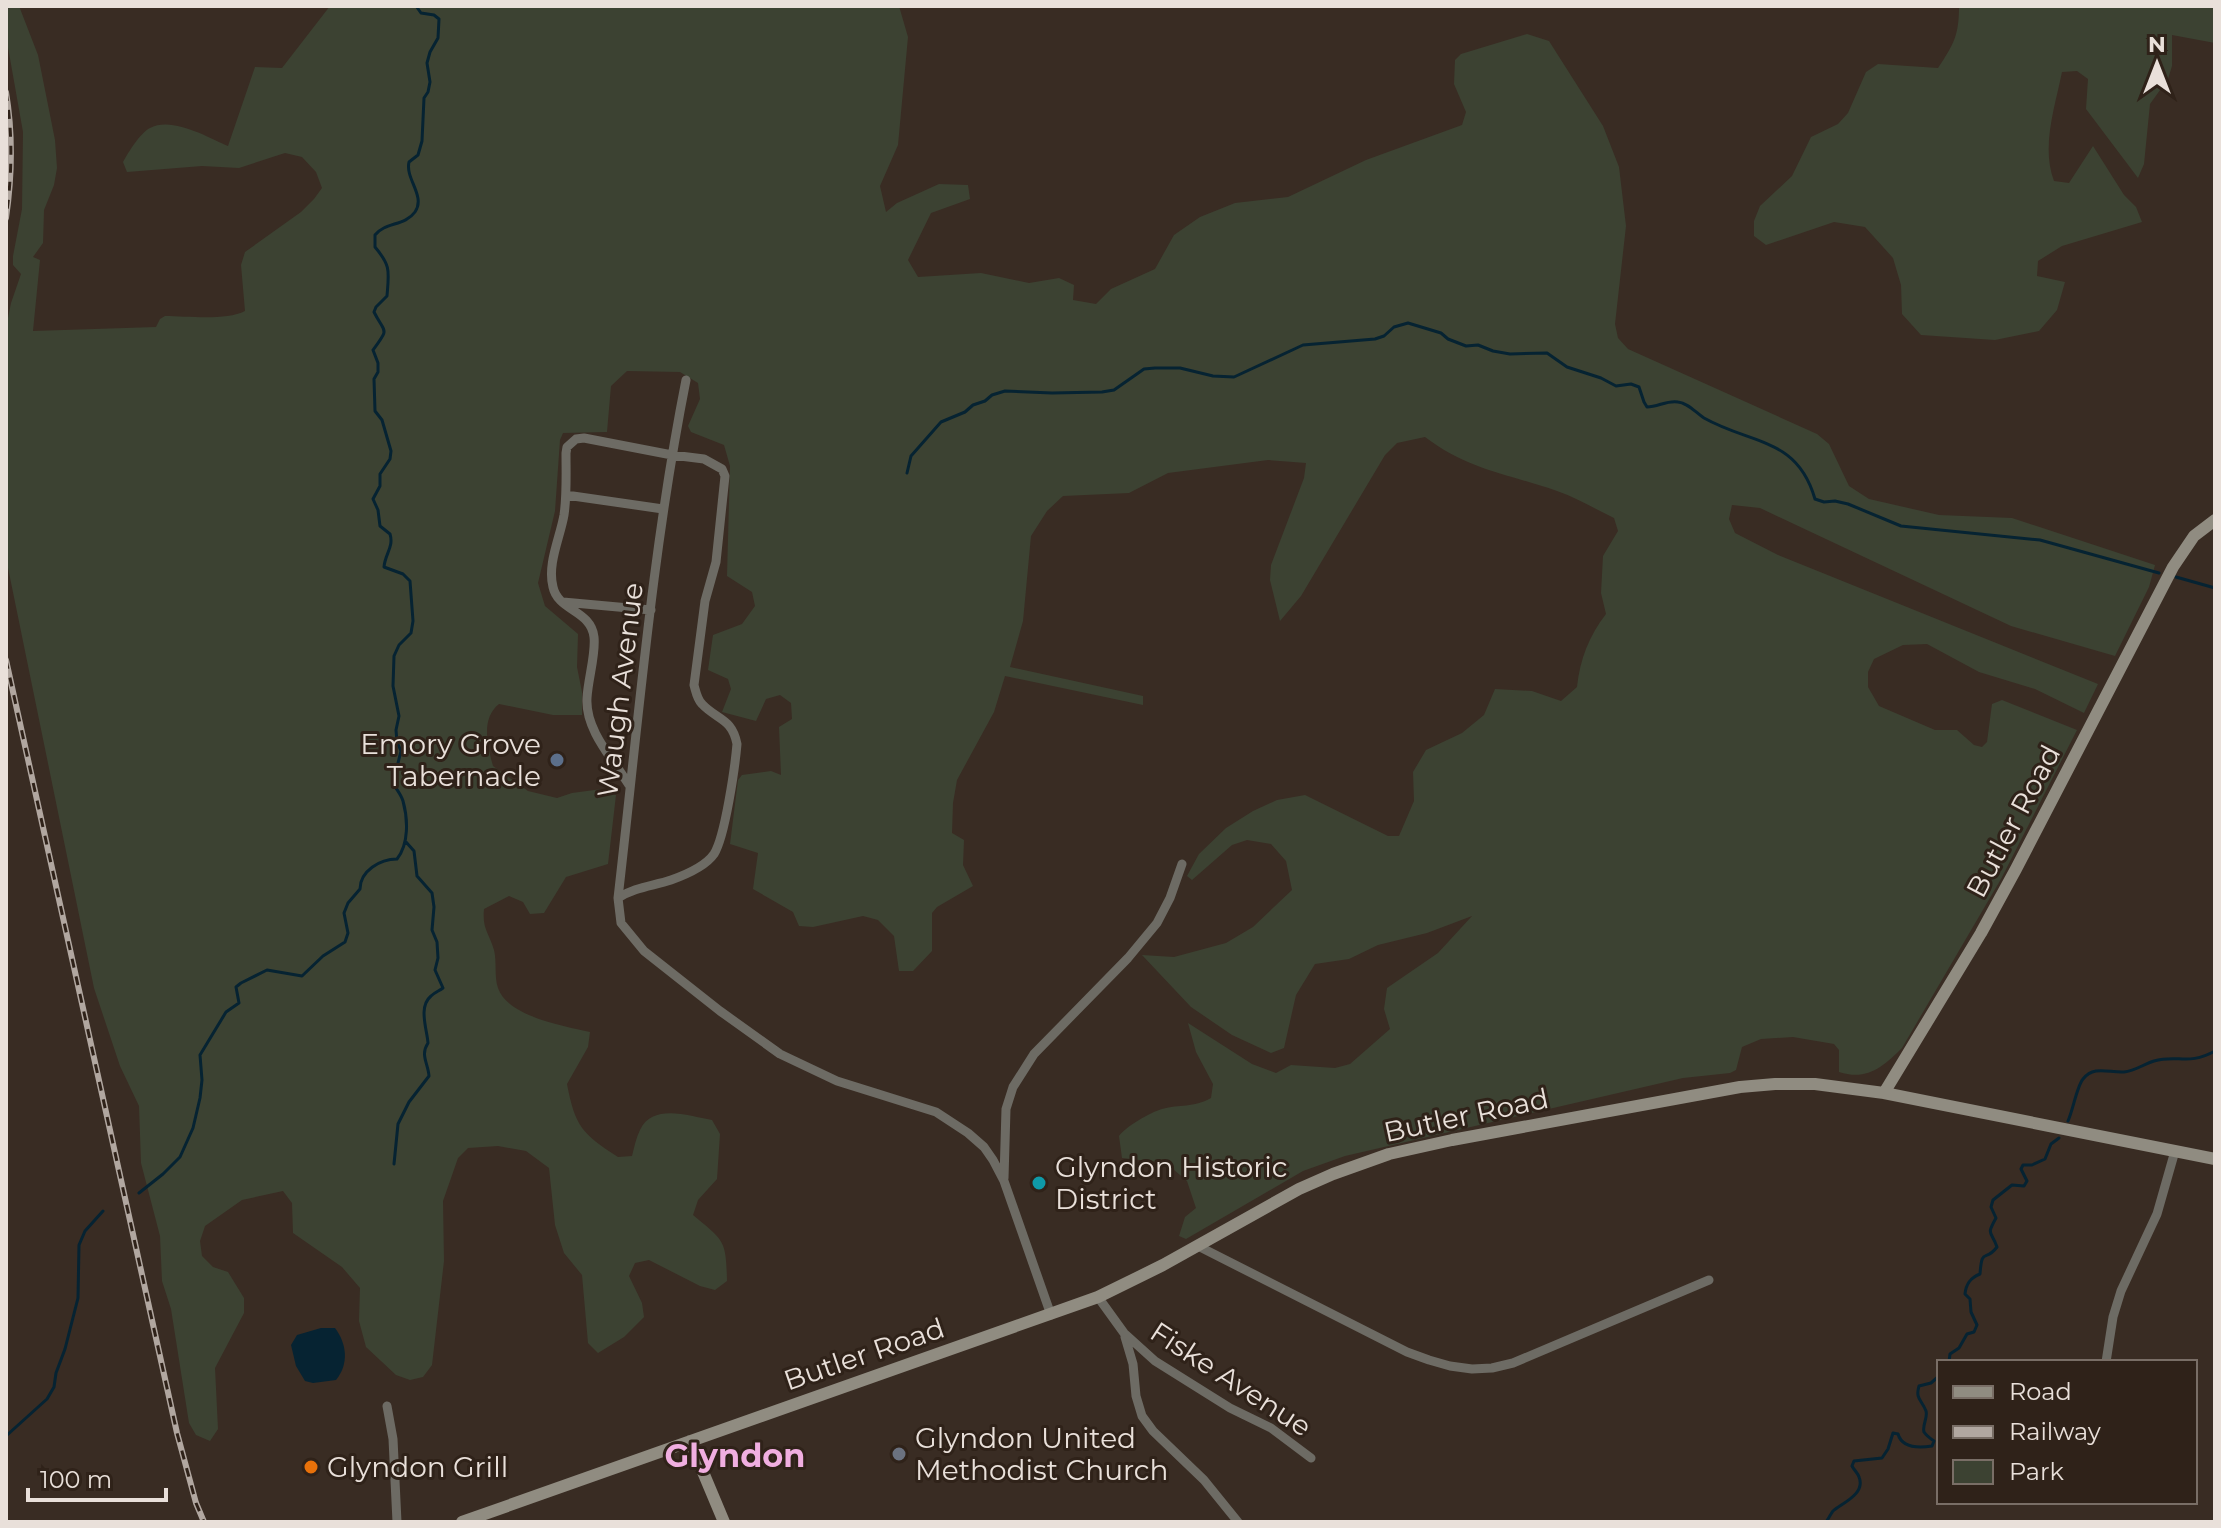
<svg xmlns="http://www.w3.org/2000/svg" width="2221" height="1528" viewBox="0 0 2221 1528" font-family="Montserrat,sans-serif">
<rect width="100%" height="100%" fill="#392c23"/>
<path fill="#3c4232" d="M6 6H19L38 55 55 140 57 168 54 185 44 210 43 243 33 257 40 260 33 331 156 327 160 319 165 316C187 316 226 321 245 311L241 265 245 252 301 212 314 199 322 188 316 172 302 157 285 153 239 168 202 166 127 172 123 162C128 153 140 133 150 128 172 116 209 138 228 146L255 67 282 68 330 6H899L908 37 898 145 880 186 886 212 897 203 939 184 968 185 970 199 931 213 908 260 918 277 981 273 1029 283 1059 278 1074 285 1073 300 1096 304 1111 289 1155 269 1174 235 1200 217 1235 203 1288 197 1366 160 1462 125 1466 112 1454 84 1455 60 1461 54 1527 34 1549 41 1603 126 1619 167 1626 226 1615 324 1618 338 1628 349 1817 434 1829 444 1849 486 1869 499 1939 515 2012 518 2155 565 2149 587 2115 656 2011 626 1760 508 1732 505 1729 519 1735 533 1778 555 2098 684 2084 713 2035 689 1979 672 1927 644 1903 645 1874 659 1868 672V687L1879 706 1935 730H1957L1974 745 1982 747 1987 742 1992 704 2002 700 2077 730 2001 879 1902 1048C1883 1067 1867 1081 1839 1072V1050L1834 1044 1793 1037 1761 1039 1742 1047 1736 1070 1730 1073 1683 1078 1345 1156 1303 1171 1186 1239 1179 1236 1185 1217 1196 1208 1187 1181 1166 1163 1122 1158 1119 1136C1125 1127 1151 1112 1162 1109 1180 1104 1193 1108 1211 1098L1213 1084 1196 1052 1188 1023 1252 1064 1276 1073 1291 1065 1335 1068 1350 1064 1390 1029 1384 1009 1387 988 1438 953 1472 916 1427 933 1378 945 1349 959 1315 964 1296 995 1284 1048 1271 1053 1232 1035 1191 1007 1142 955 1174 957 1226 943 1253 927 1292 890 1286 861 1271 844 1247 840 1232 845 1192 880 1187 876 1199 854 1226 828 1253 811 1277 800 1305 795 1388 836H1399L1414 801 1413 772 1426 750 1462 733 1484 715 1495 689 1532 691 1561 701 1577 687C1580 659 1589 636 1606 614L1601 593 1603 556 1618 531 1614 518C1595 509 1577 498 1557 491 1509 474 1468 470 1425 437L1397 443 1385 455 1301 596 1280 621 1270 580 1271 565 1304 478 1306 463 1268 460 1168 473 1129 493 1063 496 1047 511 1031 536 1023 621 1010 667 1143 696V705L1005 676 994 712 957 780 953 803 952 833 964 840 963 865 973 886 937 907 932 913V951L913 971H899L894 936 878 920 863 916 813 927 799 926 793 912 753 889 758 853 730 844 738 780 742 775 771 771 781 775 779 727 792 719 791 703 780 695 766 699 756 721 722 712 731 689 728 679 708 670 713 635 742 624 755 606 752 592 727 576 730 466 724 445 691 432 688 426 700 399 698 383 680 372 627 371 611 386 607 432 563 433 560 440 555 511 538 583 545 606 578 634 577 667 582 692V715H553L499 704C480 719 488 747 493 766L528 791 557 798 572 793 602 789 616 795 608 864 566 877 544 913 530 914 523 902 509 896 484 909C482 929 489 933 494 950 497 962 494 976 498 988 508 1017 564 1026 590 1032L588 1047 567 1084C575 1126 582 1134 618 1157L632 1156C634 1148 636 1138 640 1130 653 1103 688 1116 712 1120L720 1134 717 1179 698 1200 693 1215C724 1241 726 1239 727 1281L715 1290 700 1286 649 1260 635 1263 629 1276 642 1303 644 1317 624 1337 598 1353 588 1343 582 1275 564 1253 555 1225 549 1168 526 1151 498 1146 468 1148 458 1158 443 1201 444 1261 432 1365 423 1377 410 1380 396 1375 366 1347 359 1321 360 1288 342 1267 293 1233 292 1203 283 1191 242 1200 205 1226 200 1241 202 1256 213 1267 228 1272 244 1298V1313L215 1368 218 1429 210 1441 196 1435 189 1423 171 1309 162 1281 160 1236 141 1163 139 1106 120 1066 94 988 7 563 6 328 11 303 21 274 13 265V256L22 209 23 132 6 36Z
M1959 6H2215V43L2172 35V66L2168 79 2150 104 2144 164 2138 178 2086 109 2088 79 2077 71 2062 72C2055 107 2041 147 2054 181L2069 183 2093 146 2124 195 2136 207 2142 222 2062 246 2038 261 2037 276 2065 282 2057 310 2039 331 1995 340 1921 335 1902 314 1901 285 1893 258 1865 227 1834 222 1766 245 1754 236V221L1760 206 1792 176 1811 137 1838 124 1848 113 1866 72 1878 64 1938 68C1954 44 1959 35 1959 6Z"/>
<path fill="#062332" d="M321 1328H335C347 1344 349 1364 336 1380L313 1383 305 1381 296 1366 291 1345 297 1335Z"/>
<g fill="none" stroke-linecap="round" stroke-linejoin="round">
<path stroke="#062332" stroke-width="3" d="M907 473 911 456 941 422 965 412 973 405 985 401 992 395 1005 391 1052 393 1102 392 1114 390 1144 369 1155 368H1180L1213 376 1234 377 1303 345 1375 339 1384 336 1394 327 1408 323 1441 333 1448 339 1466 346 1478 345 1493 351 1510 354 1547 353 1567 367 1601 378 1616 386 1631 384 1639 387 1644 402 1647 407C1658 407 1667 400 1678 402 1688 403 1695 412 1704 418 1752 445 1797 437 1815 499L1824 502 1835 501 1848 504 1901 526 2040 540 2159 573
M2176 577 2215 588
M2068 1121C2073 1110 2077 1086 2083 1079 2094 1065 2109 1073 2124 1072 2135 1071 2144 1064 2154 1061 2178 1054 2188 1066 2215 1051
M394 1164 398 1124 409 1102 429 1076C428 1063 420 1055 428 1043 427 1029 418 1007 431 996 435 992 439 991 443 988L435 970 438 958 437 942 432 930 434 907 432 893 417 876 414 851 406 842
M139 1193 163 1174 180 1157 193 1128 200 1098 202 1080 200 1055 226 1012 239 1003 236 987 241 983 267 970 302 976 323 956 345 942 348 933 344 913 348 903 360 889C360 871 380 859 397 859 409 844 408 819 403 801 401 794 396 789 393 783L401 751 397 742 396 730 399 716 393 686 394 656 399 645 411 633 413 621 410 581 403 574 384 567C385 554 394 547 390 534L380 526 378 510 373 499 380 486V474L390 459 391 451 382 420 375 411 374 379 378 372V363L373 350C390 327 385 334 374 312L376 307 387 296C389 271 391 266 375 247V235C385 222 405 226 415 212 426 196 405 179 409 162L418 155 422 141 424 98 428 92 430 82 427 63 430 52 438 38 439 19 434 15 421 13 416 6
M1949 1362 1950 1354 1959 1348 1967 1334 1974 1332 1977 1325 1971 1312 1970 1299 1965 1294C1966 1284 1970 1278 1980 1274 1982 1246 1985 1263 1997 1247 1991 1230 1986 1236 1996 1218L1991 1207 1993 1200 2012 1185 2024 1186 2027 1181 2021 1169 2023 1165H2032L2045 1159 2051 1144 2059 1138
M6 1436 47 1399 54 1387 56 1373 65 1349 78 1298 79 1245 85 1231 103 1211
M1826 1522C1827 1521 1832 1512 1833 1511 1842 1503 1866 1494 1859 1477 1858 1473 1854 1470 1852 1466L1854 1461 1882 1458 1888 1449 1893 1433 1898 1434C1902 1448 1919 1448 1932 1446L1934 1441C1931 1439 1926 1435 1924 1432 1922 1425 1928 1418 1926 1411 1922 1400 1915 1399 1919 1386L1931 1383 1939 1376"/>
<path stroke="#6d6b64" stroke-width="9" d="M686 380C652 551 638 725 618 898L621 923 644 951 720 1011 780 1054 837 1081 936 1112 968 1133 984 1147 993 1160 1004 1181 1051 1315
M566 495 663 509
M563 602 651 610
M618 898C635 887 653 886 671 880 685 875 705 867 714 854 725 837 735 767 737 744 732 718 717 720 702 704 697 699 696 692 694 685L705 601 716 562 725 476 722 469 704 459 672 455 584 438 576 439 567 447 566 453C566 474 567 495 564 515 560 538 547 564 553 587 558 611 591 610 594 637 596 654 588 679 587 698 585 730 613 759 629 785
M1004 1178 1006 1109 1013 1087 1034 1054 1128 958 1157 923 1170 898 1182 864
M1198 1246 1407 1352 1429 1360 1450 1366 1472 1369 1492 1368 1513 1363 1709 1280
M1098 1297 1124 1333 1155 1361 1230 1408 1271 1428 1311 1458
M1125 1337 1133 1364 1136 1396 1142 1416 1153 1431 1204 1480 1238 1522
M2106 1362 2113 1317 2121 1291 2157 1214 2175 1151
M387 1406 393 1439 397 1522"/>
<path stroke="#908c81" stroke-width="12" d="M1884 1093 1981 933 2016 869 2173 567 2194 536 2215 520
M690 1441 724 1522
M462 1522 1098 1297 1163 1265 1299 1189 1333 1174 1389 1154 1452 1140 1740 1087 1775 1084H1815L1884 1093 2215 1159"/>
<g stroke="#b1a7a0" stroke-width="6">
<path id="rail" d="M6 92C13 134 12 177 6 218
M6 660 177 1433 196 1503 204 1522"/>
</g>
<use href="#rail" stroke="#2f2219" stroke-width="3" stroke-dasharray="9" stroke-linecap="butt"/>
</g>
<circle fill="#5c6f8a" stroke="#2f2219" stroke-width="3" cx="557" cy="760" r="8"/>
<circle fill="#0f9aa8" stroke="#2f2219" stroke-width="3" cx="1039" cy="1183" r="8"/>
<circle fill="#6b7280" stroke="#2f2219" stroke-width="3" cx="899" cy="1454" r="8"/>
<circle fill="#e8710a" stroke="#2f2219" stroke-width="3" cx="311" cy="1467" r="8"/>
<g text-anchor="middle" stroke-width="6" stroke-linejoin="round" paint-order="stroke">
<g font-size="28" fill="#e9e0da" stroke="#2f2219">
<text transform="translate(620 690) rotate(-83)" y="10">Waugh Avenue</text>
<text transform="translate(2013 821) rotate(-62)" y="10">Butler Road</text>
<text transform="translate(1466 1115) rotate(-12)" y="10">Butler Road</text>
<text transform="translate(864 1354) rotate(-19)" y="10">Butler Road</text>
<text transform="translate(1231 1379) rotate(33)" y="10">Fiske Avenue</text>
</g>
<g font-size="28" fill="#e9e0da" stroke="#2f2219" text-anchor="start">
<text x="541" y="754" text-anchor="end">Emory Grove<tspan x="541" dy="32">Tabernacle</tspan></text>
<text x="1055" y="1177">Glyndon Historic<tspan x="1055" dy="32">District</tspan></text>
<text x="915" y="1448">Glyndon United<tspan x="915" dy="32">Methodist Church</tspan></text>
<text x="327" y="1477">Glyndon Grill</text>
</g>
<g font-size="32" font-weight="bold" fill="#f0aee0" stroke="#2f2219">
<text x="735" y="1467">Glyndon</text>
</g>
</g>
<rect width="2221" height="1528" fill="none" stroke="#e9e0da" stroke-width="16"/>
<rect x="1937" y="1360" width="260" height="144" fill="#2f2219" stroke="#796e66" stroke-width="2"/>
<rect x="1953" y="1386" width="40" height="12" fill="#908c81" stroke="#796e66" stroke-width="2"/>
<text x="2009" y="1400" font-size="24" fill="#e9e0da">Road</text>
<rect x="1953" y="1426" width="40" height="12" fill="#b1a7a0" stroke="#796e66" stroke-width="2"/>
<text x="2009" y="1440" font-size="24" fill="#e9e0da">Railway</text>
<rect x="1953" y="1460" width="40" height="24" fill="#3c4232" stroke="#796e66" stroke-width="2"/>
<text x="2009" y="1480" font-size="24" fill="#e9e0da">Park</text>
<g transform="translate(2157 64)" stroke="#2f2219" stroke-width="6" paint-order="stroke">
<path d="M0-6L14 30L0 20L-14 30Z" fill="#e9e0da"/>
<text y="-12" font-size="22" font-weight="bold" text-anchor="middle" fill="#e9e0da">N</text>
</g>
<path d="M28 1488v12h138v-12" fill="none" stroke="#e9e0da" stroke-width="4"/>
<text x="40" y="1488" font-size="24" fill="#e9e0da" stroke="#2f2219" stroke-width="6" paint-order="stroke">100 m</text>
</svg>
